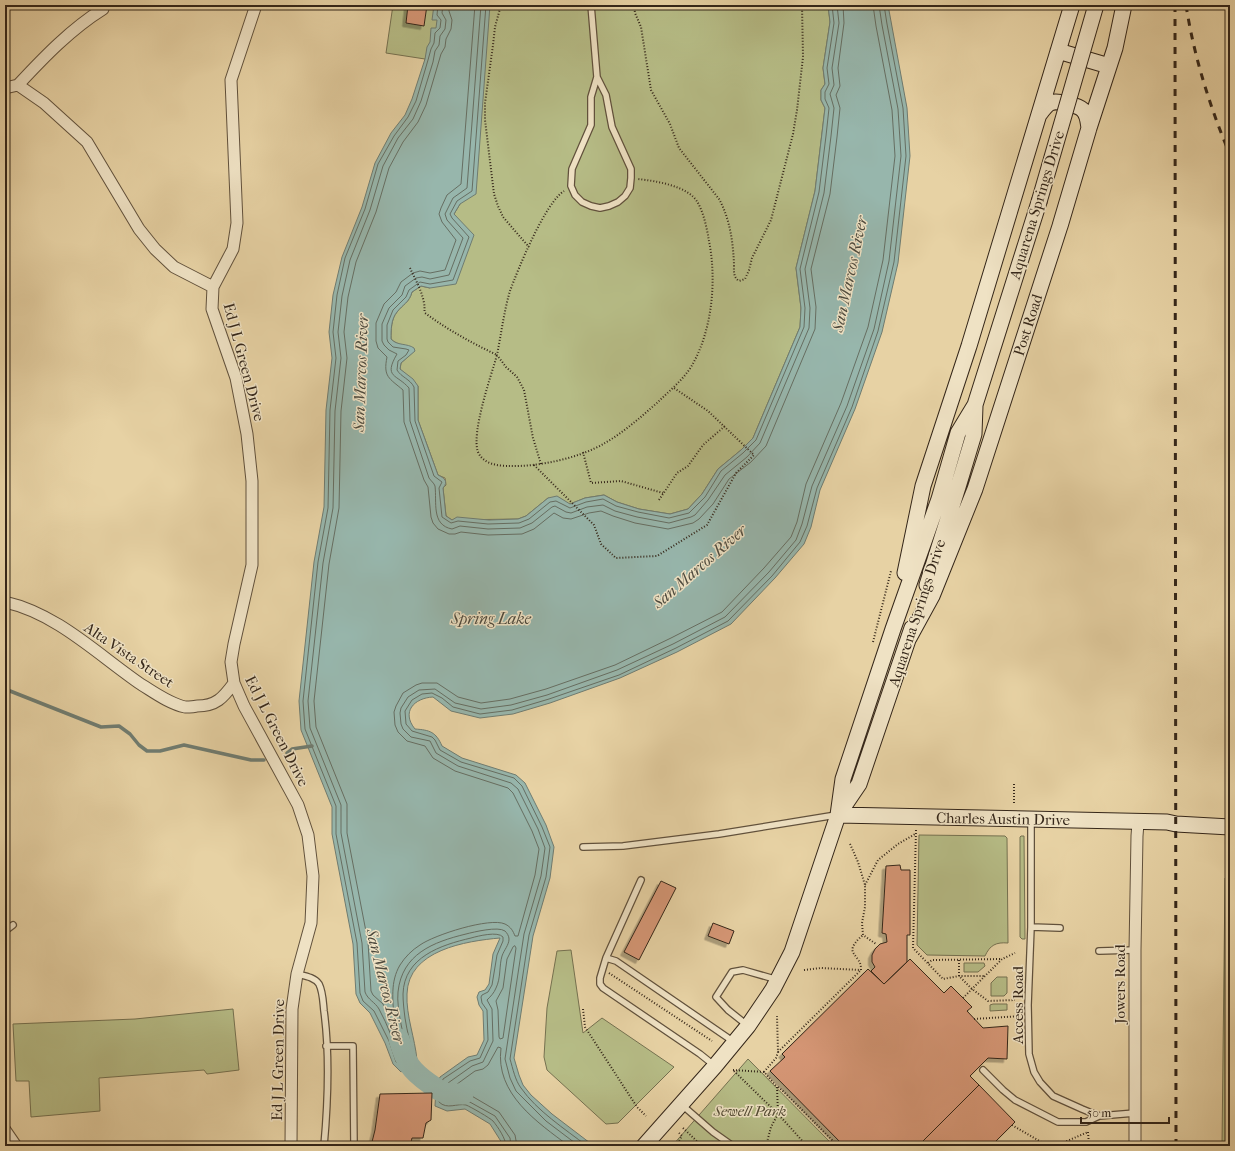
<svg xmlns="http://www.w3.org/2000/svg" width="1235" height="1151" viewBox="0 0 1235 1151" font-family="'IM FELL French Canon',serif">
<defs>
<filter id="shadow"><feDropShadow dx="-3.5" dy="3.5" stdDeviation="0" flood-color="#0004"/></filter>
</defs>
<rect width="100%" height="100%" fill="#e7d2a4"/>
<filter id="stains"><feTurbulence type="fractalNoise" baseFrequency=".005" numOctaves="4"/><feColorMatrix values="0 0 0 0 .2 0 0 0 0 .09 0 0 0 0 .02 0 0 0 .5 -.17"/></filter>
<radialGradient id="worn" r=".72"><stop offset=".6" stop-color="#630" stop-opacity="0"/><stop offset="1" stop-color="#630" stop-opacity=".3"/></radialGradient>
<path fill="#b6bc86" stroke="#757150" d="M393 5H828L830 22 823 68 825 84 821 90V100L825 108 815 191 796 268 801 308 800 327 753 438 741 450 718 469 702 494 688 509 670 514 639 509 617 502 604 495 585 498 570 504 548 498 526 516 518 519 452 520 446 516 443 488 446 485 445 478 438 475 418 420V386L400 369 401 363 414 351V349C406 346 397 345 391 339 391 330 391 319 397 312 403 304 409 303 412 292L421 286 430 288 454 214 460 204 425 59 386 53Z
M919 835 1005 836 1007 838 1008 943C996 942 990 945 985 956L927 955 917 945Z
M1021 836H1024L1025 939H1022L1020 937V837Z
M1225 878H1230V1146H1222Z
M571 950 583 1033 602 1018 674 1067 618 1123 606 1124 547 1070 544 1057 547 1008 557 951Z
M964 963H984L985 966 978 972H964Z
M997 977H1007V993L1004 996H991V983Z
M993 1004H1007V1010L990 1011V1005Z
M233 1009 239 1070 207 1074 204 1070 99 1078 100 1111 31 1117 29 1081H16L13 1024 135 1019Z
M748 1059 834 1146H672Z"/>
<path fill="#97b6ac" stroke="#6f7c71" d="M434 5H490L476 194 460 204 454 214 474 235 456 284 430 288 421 286 412 292C409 303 403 304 397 312 391 319 391 330 391 339 397 346 407 343 414 348L415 351 401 363 400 369 413 379 418 386V420L438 475C444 478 449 481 443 488L446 516 452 520 457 517 489 520 518 519 526 516 548 498 557 496 570 504 585 498 604 495 617 502 639 509 670 514 688 509 702 494 718 469 741 450 753 438 800 327 801 308 796 268 815 191 825 108 821 100V90L825 84 823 68 830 22 828 5H888L907 108 910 156 898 263 882 332 855 409 820 490 811 527 804 544 775 578 731 624 677 652 620 678 550 703 513 714 480 718 451 711 433 697C414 698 401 712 415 729 430 730 436 732 442 746L462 758 516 775 525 783 546 825 554 847 550 878 533 936 514 1058 519 1075 523 1085 531 1095 552 1114 594 1146H502V1143L490 1124 465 1109 447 1111 435 1106 436 1088 440 1077 468 1057 477 1055 484 1040 483 1011 479 1005 477 997 479 992 485 990 489 984 493 954 500 938C466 941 408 950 407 994 406 1016 415 1038 417 1060L401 1072 393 1064 385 1043 370 1013 360 1003 356 994 353 944 332 834V807L301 730 299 701 314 562 324 507 326 410 332 358 329 332 333 295 342 257 362 207 375 163 391 133 405 115 412 99 425 59 427 47 430 42 431 28H436L437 20H432Z"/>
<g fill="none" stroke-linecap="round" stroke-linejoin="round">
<path stroke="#666e62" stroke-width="1" d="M438 5 437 15 441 20 440 28 435 33 434 43 431 49 428 60 416 101 408 117 394 136 378 164 365 209 345 258 337 295 333 332 336 358 330 410 328 508 318 562 303 701 305 729 336 806V834L357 943 360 993 363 1001 374 1011 389 1041 396 1062 400 1066H402L413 1058C411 1044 407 1032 405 1018 404 1010 403 1002 403 994 404 957 441 945 471 938 478 936 498 931 503 937V941L497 955 492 985 488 992 482 995 481 997 482 1003 487 1010 488 1040 480 1058 470 1061 443 1079 440 1089 439 1102C447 1110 457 1103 466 1105 471 1107 490 1118 493 1121 498 1127 506 1139 506 1146
M443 5 442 13 446 20 445 29 440 36 439 45 435 51 433 62 421 101 413 119 398 138 383 166 370 210 350 260 342 296 338 332 341 358 335 411 333 508 323 563 308 701 310 728 341 805V833L362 943 365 992C368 1000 375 1002 379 1009 388 1025 393 1042 401 1059H403L407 1055C406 1043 402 1031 400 1019 399 1011 397 1001 398 992 402 954 433 942 466 934 474 932 498 926 505 931 507 933 509 936 509 939 509 945 504 950 502 956 499 966 501 978 496 988 494 993 491 996 487 1000L492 1009 493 1041 483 1062 472 1066 448 1083 445 1090 444 1099 449 1102 468 1101 495 1116 510 1138 511 1146
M449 5V11L452 20 451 29 446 39 445 47 441 54 426 105 418 122 403 142 389 168 376 212 356 262 348 297 344 332 347 358 341 411 339 508 329 564 314 701 316 727 347 804V833L368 942 371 991 373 995 383 1004 392 1021 394 1019C393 1000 390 982 400 965 405 957 412 950 420 945 434 935 490 917 505 924 511 927 513 931 515 936H518L535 875 539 849 532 831 513 793 508 788 455 771 433 758 425 746 407 741 398 732 395 725 394 712 396 706 403 693 416 685 422 683H437L458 697 481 703 510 699 546 689 615 665 671 638 722 612 764 568 791 537 797 522 806 484 841 403 868 327 883 260 895 156 892 110 876 26 873 5
M475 5 461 184 447 195 441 208 439 214 442 222 456 240 445 270 430 273 420 271 413 273 401 282 396 292 384 304 376 323V341L378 348 387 357C383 377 389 378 403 390L404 422 424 480 428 487 431 517 433 523 438 529 449 534H455L461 532 488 535 522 534 534 529 554 513 563 518 571 519 589 513 601 511 613 516 635 523 668 529 693 523 699 519 713 504 729 479 751 462 766 446 815 329 816 307 811 269 830 194 837 137 840 108 836 95 840 86 838 68 844 23 843 5
M481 5 467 188 453 198 445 214 447 220 463 238 449 275 430 279 422 277 416 278 405 286 402 295 389 308 382 324V341L384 345 389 350 397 354C383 378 397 374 409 388L410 421 429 478C431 481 434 483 435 486 437 502 431 525 452 529L460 526 488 529 520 528 532 523 552 507 555 506 566 512 571 513 587 507 603 505 615 511 637 517 669 523 691 517 695 515 708 500 725 475 747 457 760 443 809 328 810 308 805 269 824 193 831 136 834 108 830 94 834 85 832 68 839 23 837 5
M486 5 472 191 457 201 450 214 452 218 469 237 453 280 430 284 420 282 409 290 406 297 393 310 387 325V339L388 342 393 347 406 349 409 350 406 355 398 361 397 370C401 377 410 379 414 387L415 421 434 476 442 482 439 488 442 517 451 523 458 521 488 524 519 523 529 519 550 502 556 501 570 508 586 502 603 499 616 506 638 512 669 518 689 513 705 497 721 471 743 453 756 440 804 327 805 308 800 269 819 192 826 136 829 108 825 99V92L829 84 827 68 834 23 832 5
M515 946 516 948 503 1038 500 1039 499 1037 498 1010 496 1001 503 988 507 959 513 947Z
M517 1146 515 1135 499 1112 470 1095 464 1094 453 1095 451 1094 453 1087 475 1071 483 1069 488 1065 498 1047 501 1048C495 1094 537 1122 569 1146
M579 1146 546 1121 516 1091 510 1078 505 1059 524 934 541 876 545 848 538 829 518 789 511 783 458 766 436 753 430 741 411 737 403 729 401 724 400 713 401 708 408 697 419 690 435 689 455 703 481 709 511 705 547 695 617 670 673 644 725 617 769 572 796 540 802 524 812 486 847 406 874 329 889 261 901 156 898 109 882 25 879 5
M587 1146C565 1129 537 1111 521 1088 515 1080 513 1069 510 1059L529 935 546 877 550 847 542 827 522 786 514 778 461 762 440 750 435 740 432 737 412 731 406 724 405 711 412 700 422 694 432 693 442 698 453 707 480 714 512 710 549 699 619 675 676 648 728 621 772 576 800 542 807 526 817 488 852 407 878 331 894 262 906 156 903 108 887 24 884 5"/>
<path stroke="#6f7c71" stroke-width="3.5" d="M5 689 101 727 119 726 130 734 139 745 147 751H160L184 745 251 760H264
M287 753 292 749 312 746"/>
<path stroke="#97b6ac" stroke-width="21" d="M399 1039C406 1063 410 1070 430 1084 435 1088 441 1092 447 1093 453 1094 458 1094 463 1094"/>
</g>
<path fill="#d59674" stroke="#342619" filter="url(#shadow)" d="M408 5H427L424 26 406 23Z
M900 865 901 870H910V935H907V962L884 984 871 971 875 967 872 962V955L875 949 880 944 887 942 886 934 882 933 886 866Z
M661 881 676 888 639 960 624 952Z
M713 923 734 931 729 944 708 936Z
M910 959 944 993 951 986 972 1007 967 1011 983 1028 1008 1026 1007 1059 988 1058 970 1076 979 1085 918 1146H844L770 1071 785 1057 782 1054 868 969 884 984Z
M979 1085 1015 1122 991 1146H918Z
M432 1093 431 1120 426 1123 423 1138H412L410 1146H371L375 1130 380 1094Z"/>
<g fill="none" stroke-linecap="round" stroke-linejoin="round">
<g stroke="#61513c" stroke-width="8">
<path id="lane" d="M591 5 597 77 606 95 612 127 631 169V178L630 188 625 196 618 202 609 206 600 208 591 206 582 202 575 195 571 186 572 169 591 125V97L597 77
M1031 820V927L1028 1005 1029 1054 1034 1072 1040 1082 1053 1096 1082 1109 1099 1116 1135 1113
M583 847 623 846 719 834 836 815
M641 880 606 958 600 978V984L603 988 700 1054 715 1066
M1031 927 1060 928
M5 931 13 925
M1099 951 1135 950
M606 958 616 961 734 1042
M297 974C305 976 314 977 319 984 323 992 323 1002 324 1011 330 1055 328 1102 324 1146
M747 1025 728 1010 716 997 732 972 743 970 778 980
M326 1046H353L354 1146
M983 1070 1003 1090 1015 1100 1058 1122H1086L1099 1116
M682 1105 713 1132 730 1144"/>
</g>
<g stroke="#61513c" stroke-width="13">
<path id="street" d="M256 5 231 80 237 223 233 249 213 287 212 309 236 378 247 434 252 481V565L234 644 231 662 234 683 244 706 298 805 308 835 313 876 311 923 297 974 292 1009 291 1146
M18 85C44 57 71 29 103 9
M5 88 18 85 44 103 87 142 139 229 155 249 174 267 213 287
M5 602C58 614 98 655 142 685 155 693 170 704 185 707 189 707 194 707 197 706 216 706 223 698 234 683
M5 1130 16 1146
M1135 1146V950L1137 836 1138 823"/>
</g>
<g stroke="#342619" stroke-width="17">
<path id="secondary" d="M1058 51 1109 66
M1039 115C1042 111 1045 106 1050 103 1056 100 1078 105 1083 110 1088 115 1088 122 1089 128
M905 573 923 486 969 346 1072 5
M927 585 958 487 974 434 975 406
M909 638 932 596 975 489 1060 226 1089 128 1115 48 1124 5
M840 812 859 784 912 628
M838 815 1167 822 1176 824 1230 827
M644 1146 715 1066 748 1026 773 989 792 952 838 815 843 779 893 629 939 499 958 433 975 405 1039 202"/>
</g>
<path stroke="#342619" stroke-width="2" stroke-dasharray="1 2" stroke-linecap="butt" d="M501 5 495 27 493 45 485 103V120L494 194 498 206 503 217 529 247
M634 5 635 13 641 27 651 90 670 124 679 148 719 199C730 219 733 242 734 264 734 271 733 277 739 281L745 279 749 270 752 258 771 220 793 134 797 110 803 57 802 5
M410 268C415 279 422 291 424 303 425 307 424 309 425 313 448 330 472 343 497 355 491 376 471 433 478 452 483 464 498 466 509 466 538 467 580 458 605 443 624 432 641 417 658 402 669 391 682 381 691 367 712 332 717 281 709 241 707 229 704 214 698 203 689 186 656 181 638 179
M583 452 591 483 621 481 663 493
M541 464 533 438 524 390 517 377 506 367 497 355C501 335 504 311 510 291 518 269 545 203 564 191
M534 465 594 525 601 544 616 558 657 556 707 525 736 473 754 455 708 411 674 388
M659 500 677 473 688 466 703 445 725 426
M873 642 891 571
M1014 803V783
M916 830 913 948 943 979 959 976H985
M850 844 858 862 865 885V907L862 923 863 935 876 944
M865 885 878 860 898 844 915 834
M959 960V976L972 989 988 1001 1015 1000
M928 963 932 960 1002 959
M804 970 821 968 861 970
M861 970C862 953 840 955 863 935
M609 973 712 1041
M963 998 1002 959 1015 953
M583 1009 585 1027 637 1107 646 1116
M974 1019 1021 1016
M778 1052 861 970
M733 1070 764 1072 777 1087 778 1114 771 1127 766 1146
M734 1071 778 1114 807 1146
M764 1072 776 1058 778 1052 777 1016
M778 1087 784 1092 838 1146
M1012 1125 1048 1146
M683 1128 702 1146
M1088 1132 1089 1145
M1064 1143 1067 1141 1088 1132
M676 1146 682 1136 679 1133
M1057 1146 1064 1143 1089 1145H1124"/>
<use href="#lane" stroke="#efe2c4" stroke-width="5.5"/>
<use href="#street" stroke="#efe2c4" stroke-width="11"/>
<use href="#secondary" stroke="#efe2c4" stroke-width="15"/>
<path stroke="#342619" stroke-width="3" stroke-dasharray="7 7" stroke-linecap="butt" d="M1175 5 1176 1146
M1186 5C1194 57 1210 107 1230 155"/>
<g stroke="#342619" stroke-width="17" stroke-linecap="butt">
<path id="secondary-bridge" d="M1039 202 1096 5"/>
</g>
<use href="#secondary-bridge" stroke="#efe2c4" stroke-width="15"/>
</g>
<g text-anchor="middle" stroke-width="3" stroke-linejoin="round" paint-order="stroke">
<g font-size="15" fill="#342619" stroke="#efe2c4">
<text transform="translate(1037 205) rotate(-73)" y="5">Aquarena Springs Drive</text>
<text transform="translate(1028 325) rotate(-72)" y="5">Post Road</text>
<text transform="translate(244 362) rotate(75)" y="5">Ed J L Green Drive</text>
<text transform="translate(917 613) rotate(-72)" y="5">Aquarena Springs Drive</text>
<text transform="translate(129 655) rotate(34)" y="5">Alta Vista Street</text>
<text transform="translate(277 731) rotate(63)" y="5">Ed J L Green Drive</text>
<text transform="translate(1003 819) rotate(1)" y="5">Charles Austin Drive</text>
<text transform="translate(1120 984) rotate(-90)" y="5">Jowers Road</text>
<text transform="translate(1018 1005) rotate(-90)" y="5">Access Road</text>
<text transform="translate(278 1060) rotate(-89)" y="5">Ed J L Green Drive</text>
</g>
<g font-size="15" font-style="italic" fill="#544c34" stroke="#efe2c4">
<text x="750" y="1116">Sewell Park</text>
</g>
<g font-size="16" font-style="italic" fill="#4d4a3e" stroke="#efe2c4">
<text transform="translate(849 274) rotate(-78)" y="6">San Marcos River</text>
<text transform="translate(360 373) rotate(-88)" y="6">San Marcos River</text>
<text transform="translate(699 566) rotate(-41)" y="6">San Marcos River</text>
<text x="491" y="624">Spring Lake</text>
<text transform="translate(386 986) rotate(76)" y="6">San Marcos River</text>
</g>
</g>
<rect width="1235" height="1151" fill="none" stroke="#e7d2a4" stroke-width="20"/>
<rect x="6" y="6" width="1223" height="1139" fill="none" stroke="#342619" stroke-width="2"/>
<rect x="10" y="10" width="1215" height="1131" fill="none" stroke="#342619"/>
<path d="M1081 1117v6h88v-6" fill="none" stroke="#342619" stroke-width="2"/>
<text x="1087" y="1117" font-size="12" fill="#342619" stroke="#efe2c4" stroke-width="3" paint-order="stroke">50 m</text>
<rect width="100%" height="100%" filter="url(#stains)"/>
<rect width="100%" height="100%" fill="url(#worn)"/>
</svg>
